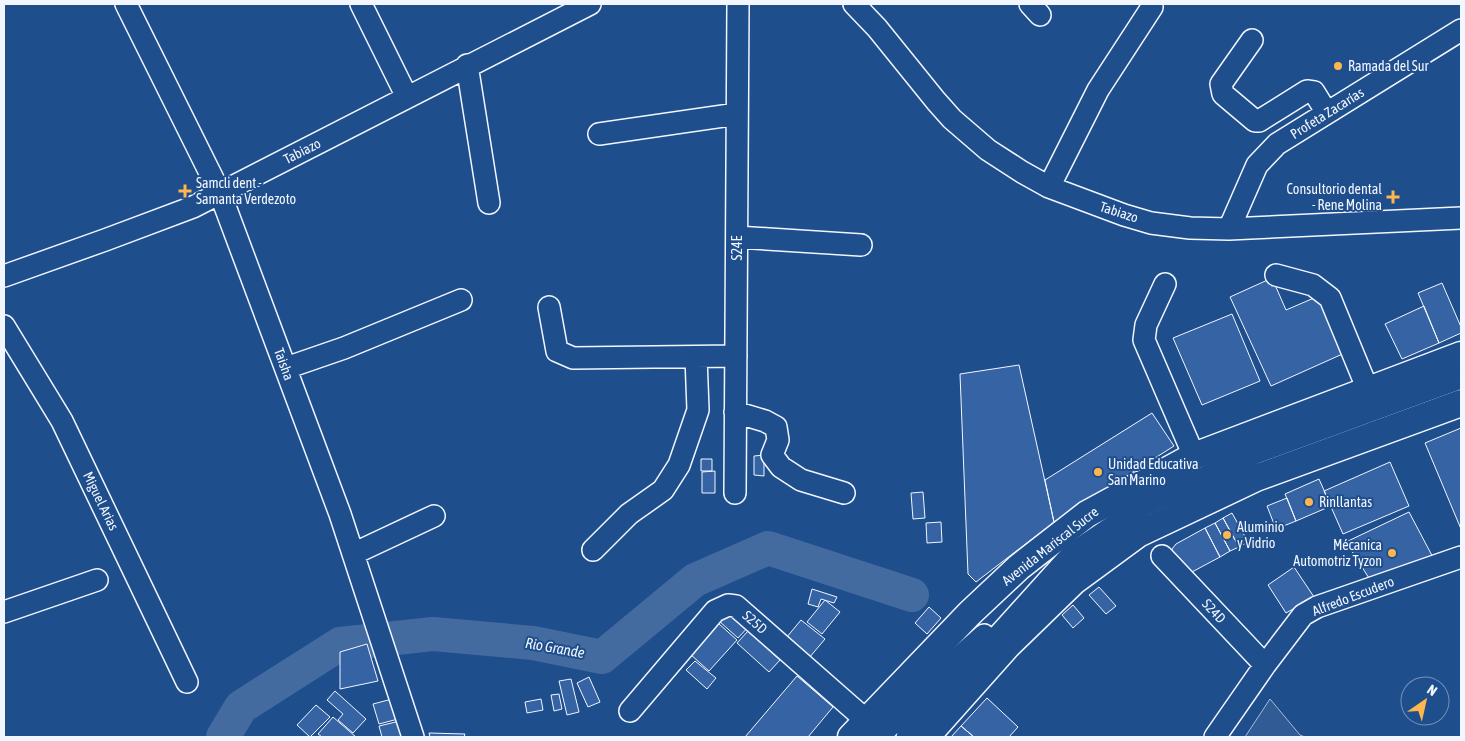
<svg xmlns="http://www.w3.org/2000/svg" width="1465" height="741" viewBox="0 0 1465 741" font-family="'Asap Condensed',sans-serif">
<rect width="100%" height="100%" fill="#1f4e8c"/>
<path fill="#305b95" stroke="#a8bbd7" d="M1270 699 1300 735 1305 737H1245Z"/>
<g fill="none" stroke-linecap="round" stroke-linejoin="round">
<path stroke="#446ba0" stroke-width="34" d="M223 737 241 707 340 644 433 634 533 643 602 657 695 580 768 548 912 595"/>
</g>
<path fill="#3563a3" stroke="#f2f6ff" d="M1272 278 1286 310 1321 295 1347 352 1271 386 1230 297Z
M1442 283 1461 327V333L1439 343 1418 293Z
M1424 306 1439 343 1402 359 1385 324Z
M1232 314 1260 381 1202 405 1173 338Z
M1019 365 1054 522 976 582 968 574 960 374Z
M1152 413 1174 446 1054 522 1045 480Z
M1461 428V529L1425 443Z
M764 455V476L754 475V456Z
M701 459H712V471H701Z
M1390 462 1409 506 1343 534 1324 491Z
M715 471V493H702V472Z
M1319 479 1331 506 1296 521 1285 494Z
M923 492 925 518 913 519 911 493Z
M1287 498 1296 521 1276 529 1267 506Z
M1409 512 1437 565 1374 586 1346 542Z
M1232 513 1248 542 1239 547 1223 518Z
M1223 518 1239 547 1230 551 1215 523Z
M941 522 942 542 927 543 926 523Z
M1215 523 1230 551 1220 557 1205 528Z
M1205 528 1220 557 1190 573 1172 553V549L1176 544Z
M1294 567 1314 597 1286 613 1268 585Z
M1099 587 1116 606 1106 614 1089 595Z
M812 589 837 597 834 603 821 599 818 607 808 604Z
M825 600 840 612 822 634 807 622Z
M1073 605 1084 618 1073 628 1062 615Z
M929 607 941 618 927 634 915 623Z
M731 608 750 625 738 638 719 621Z
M801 620 825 639 809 658 786 638Z
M718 623 737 640 709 671 690 654Z
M748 631 780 660 769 672 737 643Z
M367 644 378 681 340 689V652Z
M695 661 716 678 707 689 686 670Z
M797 676 833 707 808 737H745Z
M589 677 600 702 588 707 577 683Z
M571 679 579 712 567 715 559 681Z
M335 691 366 719 353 733 338 720 343 714 327 700Z
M559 694 562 709 554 711 551 695Z
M987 698 1018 727 1009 737H974L961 726Z
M392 699 398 719 379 724 373 704Z
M541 699 543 710 527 713 525 702Z
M316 705 330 717 310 737 297 725Z
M333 717 356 737H322L318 734Z
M400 721 405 737H382L379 726Z
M961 726 974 737H951Z
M429 733 465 734 464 737H430Z"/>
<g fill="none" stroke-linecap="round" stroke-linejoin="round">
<g stroke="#f2f6ff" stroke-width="24">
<path id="minor" d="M126 4 220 193 340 514 413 737
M361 4 407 97
M854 4 877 28 936 101 952 119 988 150 1022 172 1049 187 1124 215 1151 223 1190 228 1229 229 1461 218
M1030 4 1040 15
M1252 40 1221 84 1223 94 1255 121H1259L1307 91 1314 92 1327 113
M467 65 489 203
M599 134 737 114
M1049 187 1098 90 1152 7
M1229 229 1257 165 1277 144 1461 30
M737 237 861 245
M1276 275 1313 285 1330 298 1368 390
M4 276 105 240 193 207 590 4
M1165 284 1146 325 1144 340 1194 456
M549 307 557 351 573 358 736 356
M4 326 62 421 187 682
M286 368 344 348 461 300
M735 412 765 421 776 427 778 440 772 455 781 467 801 480 844 493
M735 493 738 4
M593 550 629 514 663 490 679 465 698 410 696 357
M353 554 434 516
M1162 556 1265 665
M4 612 97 580
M630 711 715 611 728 605 736 606 867 721
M879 737 930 683 984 635
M907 737 1072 554 1143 506 1256 453 1461 378
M1215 737 1265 665 1303 615 1317 607 1461 557"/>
</g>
<g stroke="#f2f6ff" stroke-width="29">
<path id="major" d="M851 737 970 613 1019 567 1087 514 1194 456 1461 355
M926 737 1007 646 1074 581 1138 534 1256 478 1461 403"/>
</g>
<use href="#minor" stroke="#1f4e8c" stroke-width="21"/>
<use href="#major" stroke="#1f4e8c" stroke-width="26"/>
</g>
<g fill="#ffb74d" stroke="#1f4e8c" stroke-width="2">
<circle cx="1338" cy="66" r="5"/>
<path d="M182.5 183.5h5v5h5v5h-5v5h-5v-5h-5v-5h5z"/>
<path d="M1390.5 189.5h5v5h5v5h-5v5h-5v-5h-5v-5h5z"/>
<circle cx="1098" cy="472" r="5"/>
<circle cx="1309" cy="502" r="5"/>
<circle cx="1227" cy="535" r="5"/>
<circle cx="1392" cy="553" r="5"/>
</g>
<g text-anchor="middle" stroke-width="4" stroke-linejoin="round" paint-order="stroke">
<g font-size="14" fill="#f2f6ff" stroke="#1f4e8c" text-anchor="start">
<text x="1348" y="71">Ramada del Sur</text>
<text x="196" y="188">Samcli dent -<tspan x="196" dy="16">Samanta Verdezoto</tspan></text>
<text x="1382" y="194" text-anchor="end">Consultorio dental<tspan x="1382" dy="16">- Rene Molina</tspan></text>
<text x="1108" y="469">Unidad Educativa<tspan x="1108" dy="16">San Marino</tspan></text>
<text x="1319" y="507">Rinllantas</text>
<text x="1237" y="532">Aluminio<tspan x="1237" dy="16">y Vidrio</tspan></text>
<text x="1382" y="550" text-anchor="end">Mécanica<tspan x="1382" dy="16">Automotriz Tyzon</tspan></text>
</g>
<g font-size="14" fill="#f2f6ff" stroke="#1f4e8c">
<text transform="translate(1327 113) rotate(-32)" y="5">Profeta Zacarías</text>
<text transform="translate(302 151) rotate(-27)" y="5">Tabiazo</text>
<text transform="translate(1119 212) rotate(18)" y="5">Tabiazo</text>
<text transform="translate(737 248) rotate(-90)" y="5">S24E</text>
<text transform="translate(284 364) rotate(70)" y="5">Taisha</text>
<text transform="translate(101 501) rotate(64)" y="5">Miguel Arias</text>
<text transform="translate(1050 546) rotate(-38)" y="5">Avenida Mariscal Sucre</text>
<text transform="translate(1353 596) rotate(-21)" y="5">Alfredo Escudero</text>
<text transform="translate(1214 611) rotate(47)" y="5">S24D</text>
<text transform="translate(755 622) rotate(41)" y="5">S25D</text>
</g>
<g font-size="15" font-style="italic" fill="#f2f6ff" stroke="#1f4e8c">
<text transform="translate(555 648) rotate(10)" y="5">Rio Grande</text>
</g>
</g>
<rect width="1465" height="741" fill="none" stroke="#f2f6ff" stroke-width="10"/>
<g transform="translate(1425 701) rotate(34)"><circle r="24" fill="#1f4e8c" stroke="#7391ba"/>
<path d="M0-4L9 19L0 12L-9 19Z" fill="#ffb74d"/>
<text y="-8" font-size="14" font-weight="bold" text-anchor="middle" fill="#f2f6ff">N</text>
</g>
</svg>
